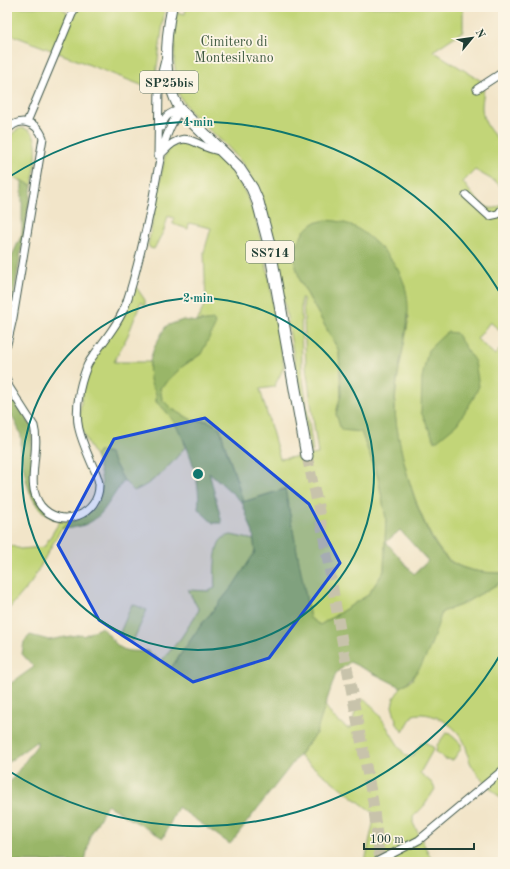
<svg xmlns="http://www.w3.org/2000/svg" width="510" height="869" viewBox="0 0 510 869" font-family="'Old Standard TT',serif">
<rect width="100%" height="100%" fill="#fcf5e5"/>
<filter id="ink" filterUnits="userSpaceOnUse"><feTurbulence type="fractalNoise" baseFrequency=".025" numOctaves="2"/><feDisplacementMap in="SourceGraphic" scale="8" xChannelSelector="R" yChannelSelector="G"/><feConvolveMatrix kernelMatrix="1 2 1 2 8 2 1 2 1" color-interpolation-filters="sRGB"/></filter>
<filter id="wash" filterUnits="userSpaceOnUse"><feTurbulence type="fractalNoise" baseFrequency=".012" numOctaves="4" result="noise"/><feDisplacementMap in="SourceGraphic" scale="16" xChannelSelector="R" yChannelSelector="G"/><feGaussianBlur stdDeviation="0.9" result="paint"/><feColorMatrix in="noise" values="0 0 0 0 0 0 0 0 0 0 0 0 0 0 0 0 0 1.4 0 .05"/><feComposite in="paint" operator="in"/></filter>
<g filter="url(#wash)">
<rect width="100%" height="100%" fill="#f2e5c9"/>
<path fill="#c2d578" stroke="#708956" d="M7 7H61L72 17 78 7H165L154 90 7 33Z
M186 7H463V31L433 51 483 82C485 91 482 99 482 108 483 122 491 135 503 142V189L496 182 475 170 463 182C472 194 488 219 503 203V333L490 322 477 339 495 355 503 346V573C484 573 460 571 446 557 421 533 395 444 395 409 395 377 405 347 409 316L300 281 339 351 341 394 336 414 361 431 378 477 386 518 384 571 368 595 320 625 309 618 285 489 242 502C238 477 226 453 220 428L208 421H194L172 409 162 399 160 388 183 366 201 354 202 320 197 322 206 301 204 252 211 228 189 223 188 229 173 224 174 218 168 216 164 230 154 249 150 248 148 245 165 155 169 148 184 141C248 163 257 216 268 274 273 305 279 336 284 367L274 387 260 389 280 459 318 454 306 366 303 298H301L302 372 313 451 311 453 270 222 262 198 244 165 228 147 190 112 179 95 174 62 176 12 185 14Z
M22 128C45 131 34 169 32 186L7 174C7 158 2 133 22 128Z
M134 284 145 300V306L141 302 128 335 114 362H150V379L157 394 156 402C168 411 184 431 185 447 173 463 153 484 134 491L124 481 109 453 98 452 95 457C90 447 84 437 81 426 73 383 114 322 134 284Z
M60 521H70L61 529 31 583 7 611V544L20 549 44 547Z
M231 535 254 540 255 552 248 565 233 587 201 625 171 668 162 660 181 638 199 610 188 590 209 591 215 588C214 577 214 546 222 539 224 537 228 536 231 535Z
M503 581V801C493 790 480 779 472 766 467 758 468 750 464 742 456 725 432 710 413 715L403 732 397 724 392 706 394 698 401 687 412 680 442 612 461 605Z
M132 604 147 610 133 641 119 635Z
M362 699C379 706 393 741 406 756L412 757 421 744 425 742 434 748 420 773 432 783 435 789 424 806 413 817V823L433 862H365L375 814 299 756 316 733 325 705 332 716 347 728H351L354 724C352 715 357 707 362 699Z
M446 733 450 734 461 744V749L453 760 445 759 436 752 437 745Z"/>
<path fill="#99b668" stroke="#5c7a4e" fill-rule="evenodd" d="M22 180 32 186 7 336V267L22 234Z
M326 220C349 221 361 229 378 245 435 299 393 347 395 410 397 446 420 534 446 558 460 571 484 573 503 573V581L461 605 442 612C432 641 426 670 401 687L350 662 336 673 316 733 230 844 178 807 163 838 107 805 90 836 85 862H7V786L37 745V741L7 763V686L34 667 22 654 24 642 30 635 49 640 82 634 83 636 102 627C119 647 118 653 147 651L171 668 201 625 233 586 255 552 253 533 242 502 209 472 222 523H213L198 509C203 478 181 420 156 402 158 389 151 389 150 379 147 356 156 344 166 326L183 320 197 322 214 320 215 326 201 354 183 366 160 388 162 399 172 409 194 421H208L220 428C226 453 237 477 243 502L285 489 310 618 320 625 368 595 384 571 386 518 383 503 378 477 361 432 341 430 336 414 341 394 339 351 300 281 295 263 297 245 304 231 314 223ZM400 530 428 561 414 574 386 542Z
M447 332 456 333 475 362 479 386 473 399 457 424 435 442 421 412 422 378 428 350Z
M7 387 32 427V484L47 513 60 521C29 513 25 478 21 451 20 446 22 440 21 436 19 428 14 420 10 413L7 414Z
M102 451 109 453 124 481C102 509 102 527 61 529 68 521 74 521 82 517 106 504 105 480 95 457L98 452Z"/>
</g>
<g filter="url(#ink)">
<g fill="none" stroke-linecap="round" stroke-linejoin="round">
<path stroke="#c8c3ab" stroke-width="11" stroke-dasharray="11 5.5" stroke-linecap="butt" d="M307 456 319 511 344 652 373 802 380 862"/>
<g stroke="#3f564a" stroke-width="9">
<path id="minor" d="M477 89 503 72
M27 122 75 7
M162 127C164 116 169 113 180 110
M7 131C18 116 37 121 43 138L13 318 7 344
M163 152C188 125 195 149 221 151
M158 155 159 84 165 60
M466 195 489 216 498 214 503 208
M7 380 9 387 34 426C41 451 24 484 41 506 61 530 100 515 99 484 98 476 94 469 91 462 80 436 74 423 79 395 80 385 84 374 87 366 90 359 95 354 99 348 110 333 121 319 127 301 137 271 144 238 151 207 158 173 160 139 180 110
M376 862 419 840 503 770"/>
</g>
<g stroke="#3f564a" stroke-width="11">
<path id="major" d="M172 7C165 41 162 79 180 110"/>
</g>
<g stroke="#3f564a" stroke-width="13">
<path id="highway" d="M180 110 238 167 252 188 258 202 269 244 307 456"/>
</g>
<use href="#minor" stroke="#fff" stroke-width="7"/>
<use href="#major" stroke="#fff" stroke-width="9"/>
<use href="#highway" stroke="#fff" stroke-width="11"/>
</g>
</g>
<path fill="#1d4ed8" fill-opacity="0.2" stroke="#1d4ed8" stroke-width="3" stroke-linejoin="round" d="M205 418 309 504 340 563 269 658 193 682 99 620 58 545 114 439Z"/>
<g fill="none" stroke="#0f766e" stroke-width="2">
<circle cx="198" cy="474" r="176"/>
<path d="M503 650A352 352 0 0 1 9 771M9 177A352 352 0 0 1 503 298"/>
</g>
<g text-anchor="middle" stroke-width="3.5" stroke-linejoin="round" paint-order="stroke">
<g fill="#fcf5e5" stroke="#617469" stroke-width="1">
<rect x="140" y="71" width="58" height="22" rx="3"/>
<rect x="246" y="241" width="48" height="22" rx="3"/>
</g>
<g font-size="13" font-weight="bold" fill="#1f3d34">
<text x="169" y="87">SP25bis</text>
<text x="270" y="257">SS714</text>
</g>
<g font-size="14" fill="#405b42" stroke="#fcf5e5">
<text x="234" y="46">Cimitero di<tspan x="234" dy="16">Montesilvano</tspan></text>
</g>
</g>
<circle cx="198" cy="474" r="6" fill="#0f766e" stroke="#fcf5e5" stroke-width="2"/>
<g font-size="12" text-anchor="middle" font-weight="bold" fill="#0f766e" stroke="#fcf5e5" stroke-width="3.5" stroke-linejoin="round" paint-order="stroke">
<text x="198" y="126">4 min</text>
<text x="198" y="302">2 min</text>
</g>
<rect width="510" height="869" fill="none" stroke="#fcf5e5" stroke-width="24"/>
<g transform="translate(472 38) rotate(61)" stroke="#fcf5e5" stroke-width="3" paint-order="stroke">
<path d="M0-3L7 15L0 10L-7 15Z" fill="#1f3d34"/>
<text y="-6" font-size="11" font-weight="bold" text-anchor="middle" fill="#1f3d34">N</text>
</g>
<path d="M364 843v6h110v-6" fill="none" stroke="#1f3d34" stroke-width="2"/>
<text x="370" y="843" font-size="12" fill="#1f3d34" stroke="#fcf5e5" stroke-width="3" paint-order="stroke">100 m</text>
</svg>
